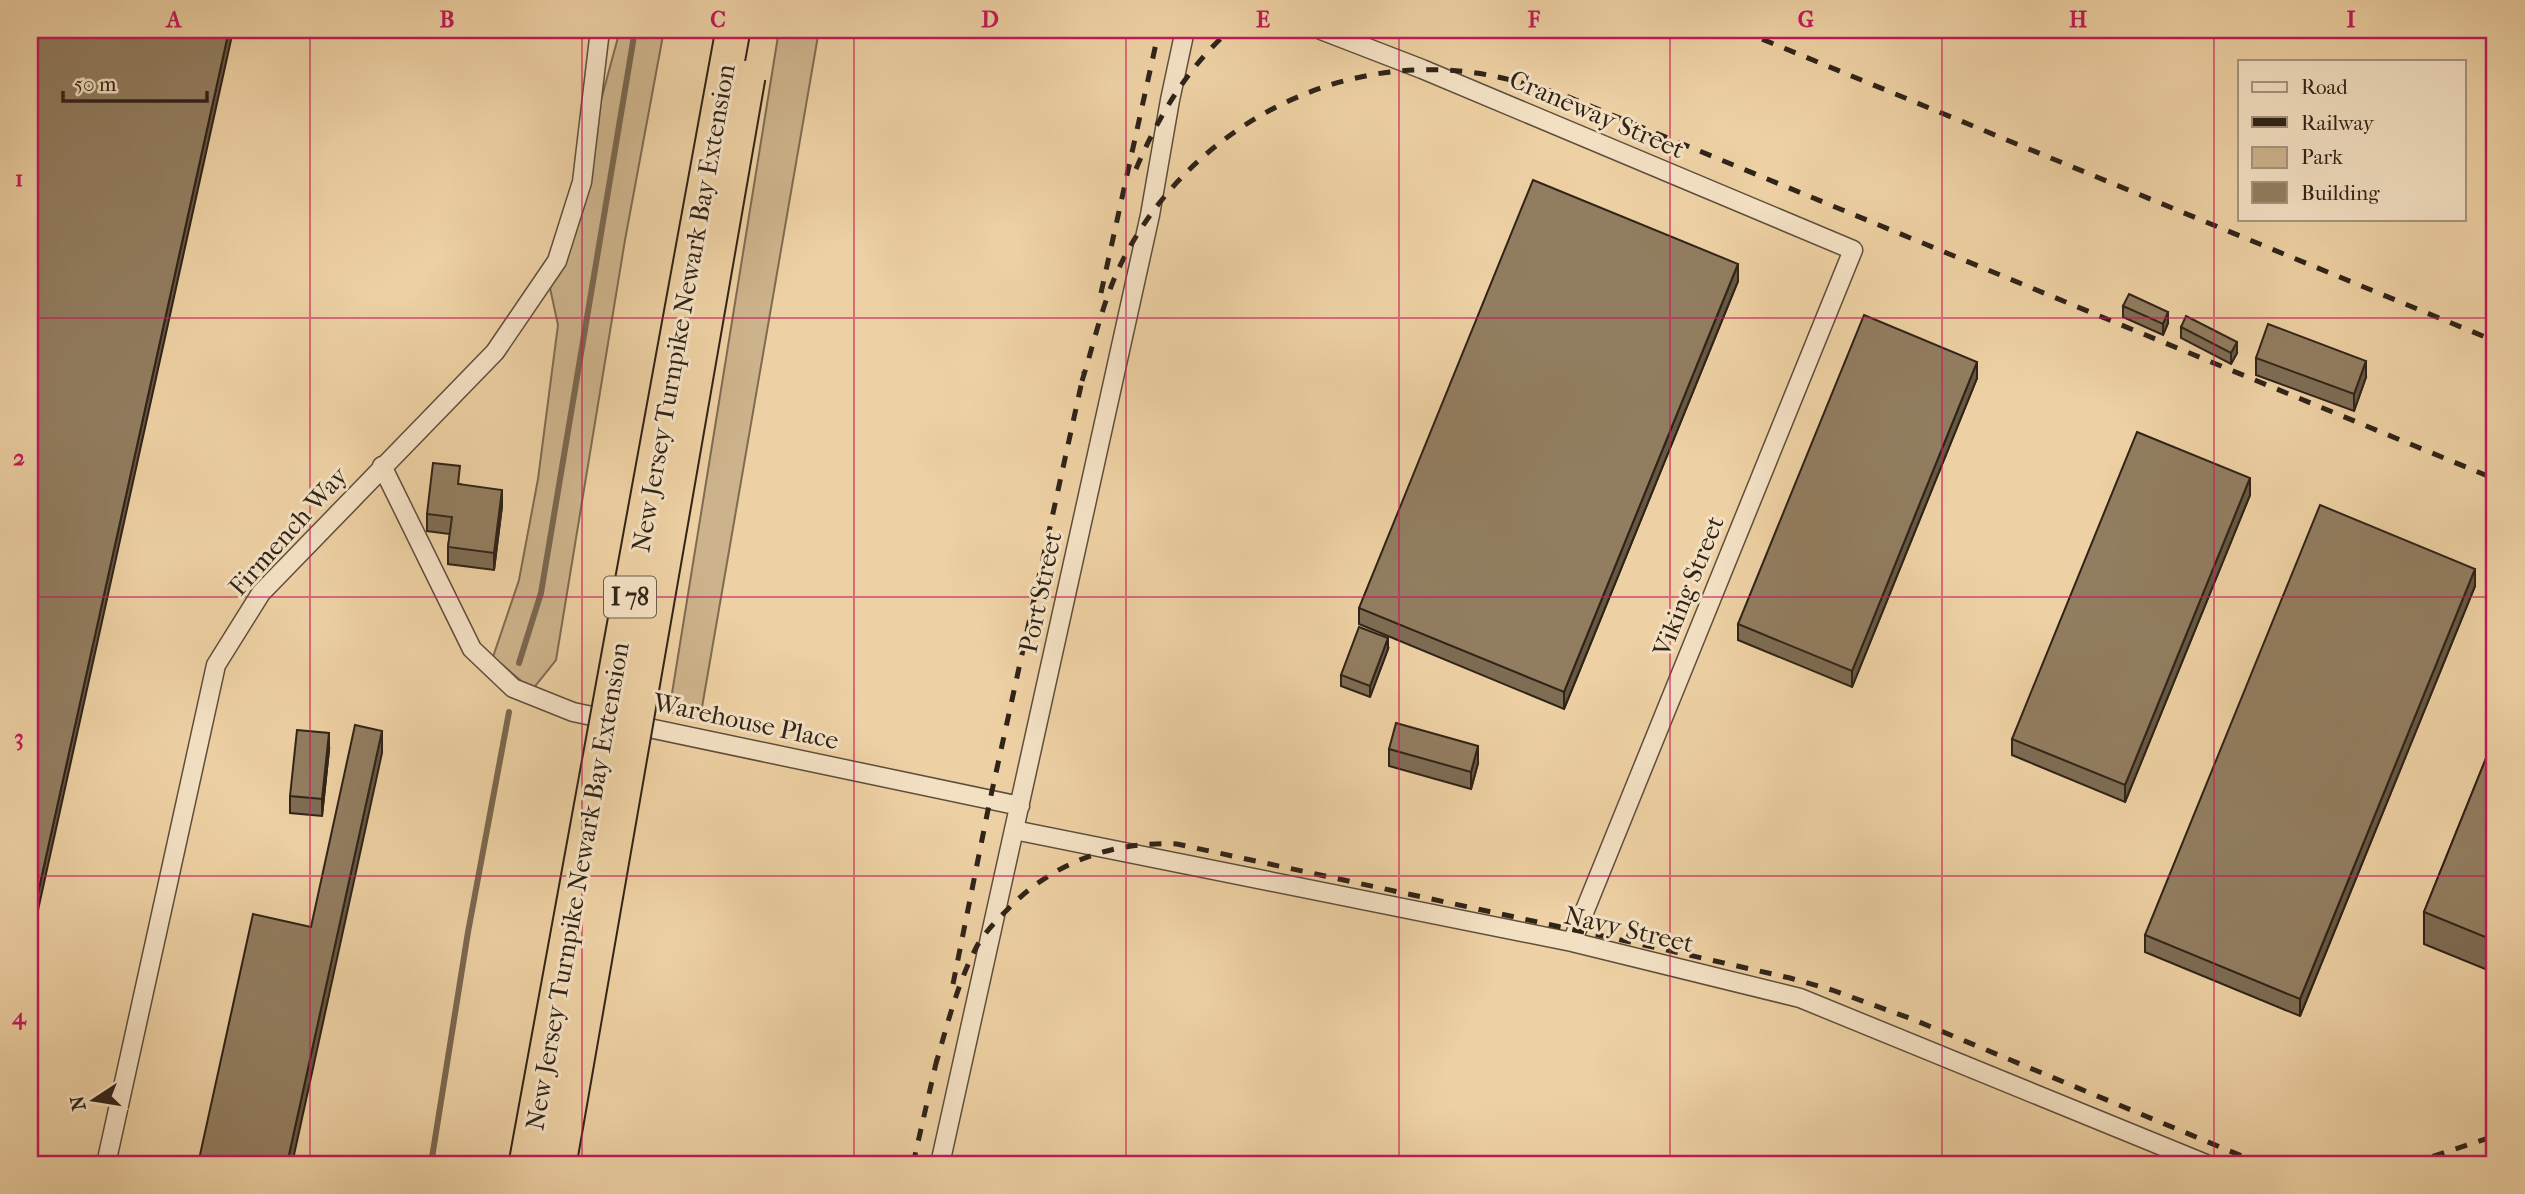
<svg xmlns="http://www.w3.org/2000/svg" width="2525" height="1194" viewBox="0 0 2525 1194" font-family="'IM FELL French Canon',serif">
<rect width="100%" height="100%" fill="#edd0a3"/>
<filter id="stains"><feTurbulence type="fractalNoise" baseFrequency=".00286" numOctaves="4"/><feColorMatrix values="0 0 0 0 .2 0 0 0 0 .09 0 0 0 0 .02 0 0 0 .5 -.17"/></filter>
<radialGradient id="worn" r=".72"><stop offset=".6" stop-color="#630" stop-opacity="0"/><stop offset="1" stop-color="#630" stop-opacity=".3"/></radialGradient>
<path fill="#cdb38b" stroke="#7e6b52" stroke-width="2" d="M620 30H664L625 240 556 660 532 690 493 657 519 580 538 479 558 325 550 288Z
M779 30H819L700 719 669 712Z"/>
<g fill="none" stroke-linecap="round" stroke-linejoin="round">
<path stroke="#7b674f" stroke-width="6" d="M519 663 541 593 635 30
M431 1164 468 932 509 712"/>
<g stroke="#5f4e3b" stroke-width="21">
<path id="street" d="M1321 30 1422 69 1853 250 1572 942
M382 466 472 649 513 688 573 712 1020 806
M1014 830 1572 942 1800 998 2206 1164
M106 1164 216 665 261 593 495 352 557 261 582 182 600 30
M940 1164 1150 215 1170 100 1185 30"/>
</g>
<use href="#street" stroke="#f3e0c3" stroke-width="18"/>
<path stroke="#302318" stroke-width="5" stroke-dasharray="12 12" stroke-linecap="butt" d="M1740 30 2495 341
M1136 169C1158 117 1187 68 1230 30
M1101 293 1159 30
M1082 381C1095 340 1104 295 1125 256 1190 132 1328 55 1468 72 1503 76 1533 86 1566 96L2495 479
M953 984 990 800 1084 372
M935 1067C947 1026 957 984 977 946 985 932 997 920 1008 909 1053 862 1113 841 1177 844L1658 948 1790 978 1832 990 1912 1019 2261 1164
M913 1164 937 1059
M2410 1164 2495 1136"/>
<g stroke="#302318" stroke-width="37" stroke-linecap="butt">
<path id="highway-bridge" d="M526 1164 733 30
M559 1164 748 77"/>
</g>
<use href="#highway-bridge" stroke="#edd0a3" stroke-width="33"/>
</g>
<path fill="#7e6c53" stroke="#302318" stroke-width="2" d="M1738 281 1564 709 1359 624V608Z
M2123 306 2168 323 2163 335 2123 317Z
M2181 327 2237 353 2231 364 2181 338Z
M2256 358 2366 377 2354 411 2256 375Z
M1977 378 1852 687 1738 640V624Z
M460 484 502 506 494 570 448 564V547L450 534 427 531V514Z
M2250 495 2125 802 2012 755V739Z
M2475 586 2300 1016 2145 952V935Z
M1388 649 1370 697 1341 686V675Z
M2495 736V973L2424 944V912Z
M1389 749 1478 763 1471 789 1389 766Z
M329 750 322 816 290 813V796Z"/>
<path fill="#665843" stroke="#302318" stroke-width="2" d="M229 30H231V40L30 946V929Z
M1738 264V281L1564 709V692Z
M2168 312V323L2163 335V324Z
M2237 342V353L2231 364V353Z
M2366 361V377L2354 411V394Z
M1977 362V378L1852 687V671Z
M2250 478V495L2125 802V785Z
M502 490V506L494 570V553Z
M2475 569V586L2300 1016V999Z
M1388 638V649L1370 697V686Z
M382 731V753L292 1164H287Z
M329 733V750L322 816V799Z
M1478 746V763L1471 789V772Z"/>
<path fill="#927d60" stroke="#302318" stroke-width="2" d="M30 30H229L30 929Z
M1533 180 1738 264 1564 692 1359 608Z
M2129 294 2168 312 2163 324 2123 306Z
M1864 315 1977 362 1852 671 1738 624Z
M2186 316 2237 342 2231 353 2181 327Z
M2268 324 2366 361 2354 394 2256 358Z
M2137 432 2250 478 2125 785 2012 739Z
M433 463 460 466 458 484 502 490 494 553 448 547 452 517 427 514Z
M2320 505 2475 569 2300 999 2145 935Z
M1359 627 1388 638 1370 686 1341 675Z
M1396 723 1478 746 1471 772 1389 749Z
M355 725 382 731 287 1164H198L253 914 311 927Z
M297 730 329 733 322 799 290 796Z
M2495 736V941L2424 912Z"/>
<path fill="none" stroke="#c2185b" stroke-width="2" stroke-opacity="0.55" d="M310 30V1164M582 30V1164M854 30V1164M1126 30V1164M1399 30V1164M1670 30V1164M1942 30V1164M2214 30V1164M30 318H2495M30 597H2495M30 876H2495"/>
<g text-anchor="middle" stroke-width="6" stroke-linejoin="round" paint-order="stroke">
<rect fill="#f3e0c3" stroke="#6a5c4b" stroke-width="2" x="604" y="576.5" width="52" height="41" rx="5"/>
<g font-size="24" font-weight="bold" fill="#302318">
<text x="630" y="605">I 78</text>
</g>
<g font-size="26" fill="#302318" stroke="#f3e0c3">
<text transform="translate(1597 114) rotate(23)" y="9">Craneway Street</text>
<text transform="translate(683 308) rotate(-80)" y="9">New Jersey Turnpike Newark Bay Extension</text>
<text transform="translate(288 531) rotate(-48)" y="9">Firmench Way</text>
<text transform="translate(1688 586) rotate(-68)" y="9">Viking Street</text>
<text transform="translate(1040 592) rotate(-78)" y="9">Port Street</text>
<text transform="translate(746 721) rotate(12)" y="9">Warehouse Place</text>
<text transform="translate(577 886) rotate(-80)" y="9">New Jersey Turnpike Newark Bay Extension</text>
<text transform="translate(1629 929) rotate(13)" y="9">Navy Street</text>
</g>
</g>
<rect width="2525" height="1194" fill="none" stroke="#edd0a3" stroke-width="77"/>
<rect x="2238" y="60" width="228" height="161" fill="#f3e0c3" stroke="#a5947f" stroke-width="2"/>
<rect x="2252" y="82" width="35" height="10" fill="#f3e0c3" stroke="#a5947f" stroke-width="2"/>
<text x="2301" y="94" font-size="21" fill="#302318">Road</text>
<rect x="2252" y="117" width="35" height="10" fill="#302318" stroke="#a5947f" stroke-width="2"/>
<text x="2301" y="130" font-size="21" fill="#302318">Railway</text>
<rect x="2252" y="147" width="35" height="21" fill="#cdb38b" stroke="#a5947f" stroke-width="2"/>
<text x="2301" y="164" font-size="21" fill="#302318">Park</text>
<rect x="2252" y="182" width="35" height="21" fill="#927d60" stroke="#a5947f" stroke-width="2"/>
<text x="2301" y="200" font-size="21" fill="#302318">Building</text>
<g transform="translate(94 1100) rotate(258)" stroke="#f3e0c3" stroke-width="5" paint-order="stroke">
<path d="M0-5L12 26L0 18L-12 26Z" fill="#302318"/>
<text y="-10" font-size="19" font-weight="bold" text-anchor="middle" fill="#302318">N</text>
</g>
<path d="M63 91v10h144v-10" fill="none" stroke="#302318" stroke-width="3.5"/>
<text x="74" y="91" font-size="21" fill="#302318" stroke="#f3e0c3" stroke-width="5" paint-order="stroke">50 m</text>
<rect x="38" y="38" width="2448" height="1118" fill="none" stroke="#c2185b" stroke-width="2.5"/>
<g font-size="23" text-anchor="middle" font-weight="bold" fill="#c2185b">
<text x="174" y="27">A</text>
<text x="447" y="27">B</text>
<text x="718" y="27">C</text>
<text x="990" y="27">D</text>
<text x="1263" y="27">E</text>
<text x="1534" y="27">F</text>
<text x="1806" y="27">G</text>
<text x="2078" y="27">H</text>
<text x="2351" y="27">I</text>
<text x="19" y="186">1</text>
<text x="19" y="465">2</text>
<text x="19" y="745">3</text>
<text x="19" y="1024">4</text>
</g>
<rect width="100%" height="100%" filter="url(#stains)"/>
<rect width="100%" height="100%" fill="url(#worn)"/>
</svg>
